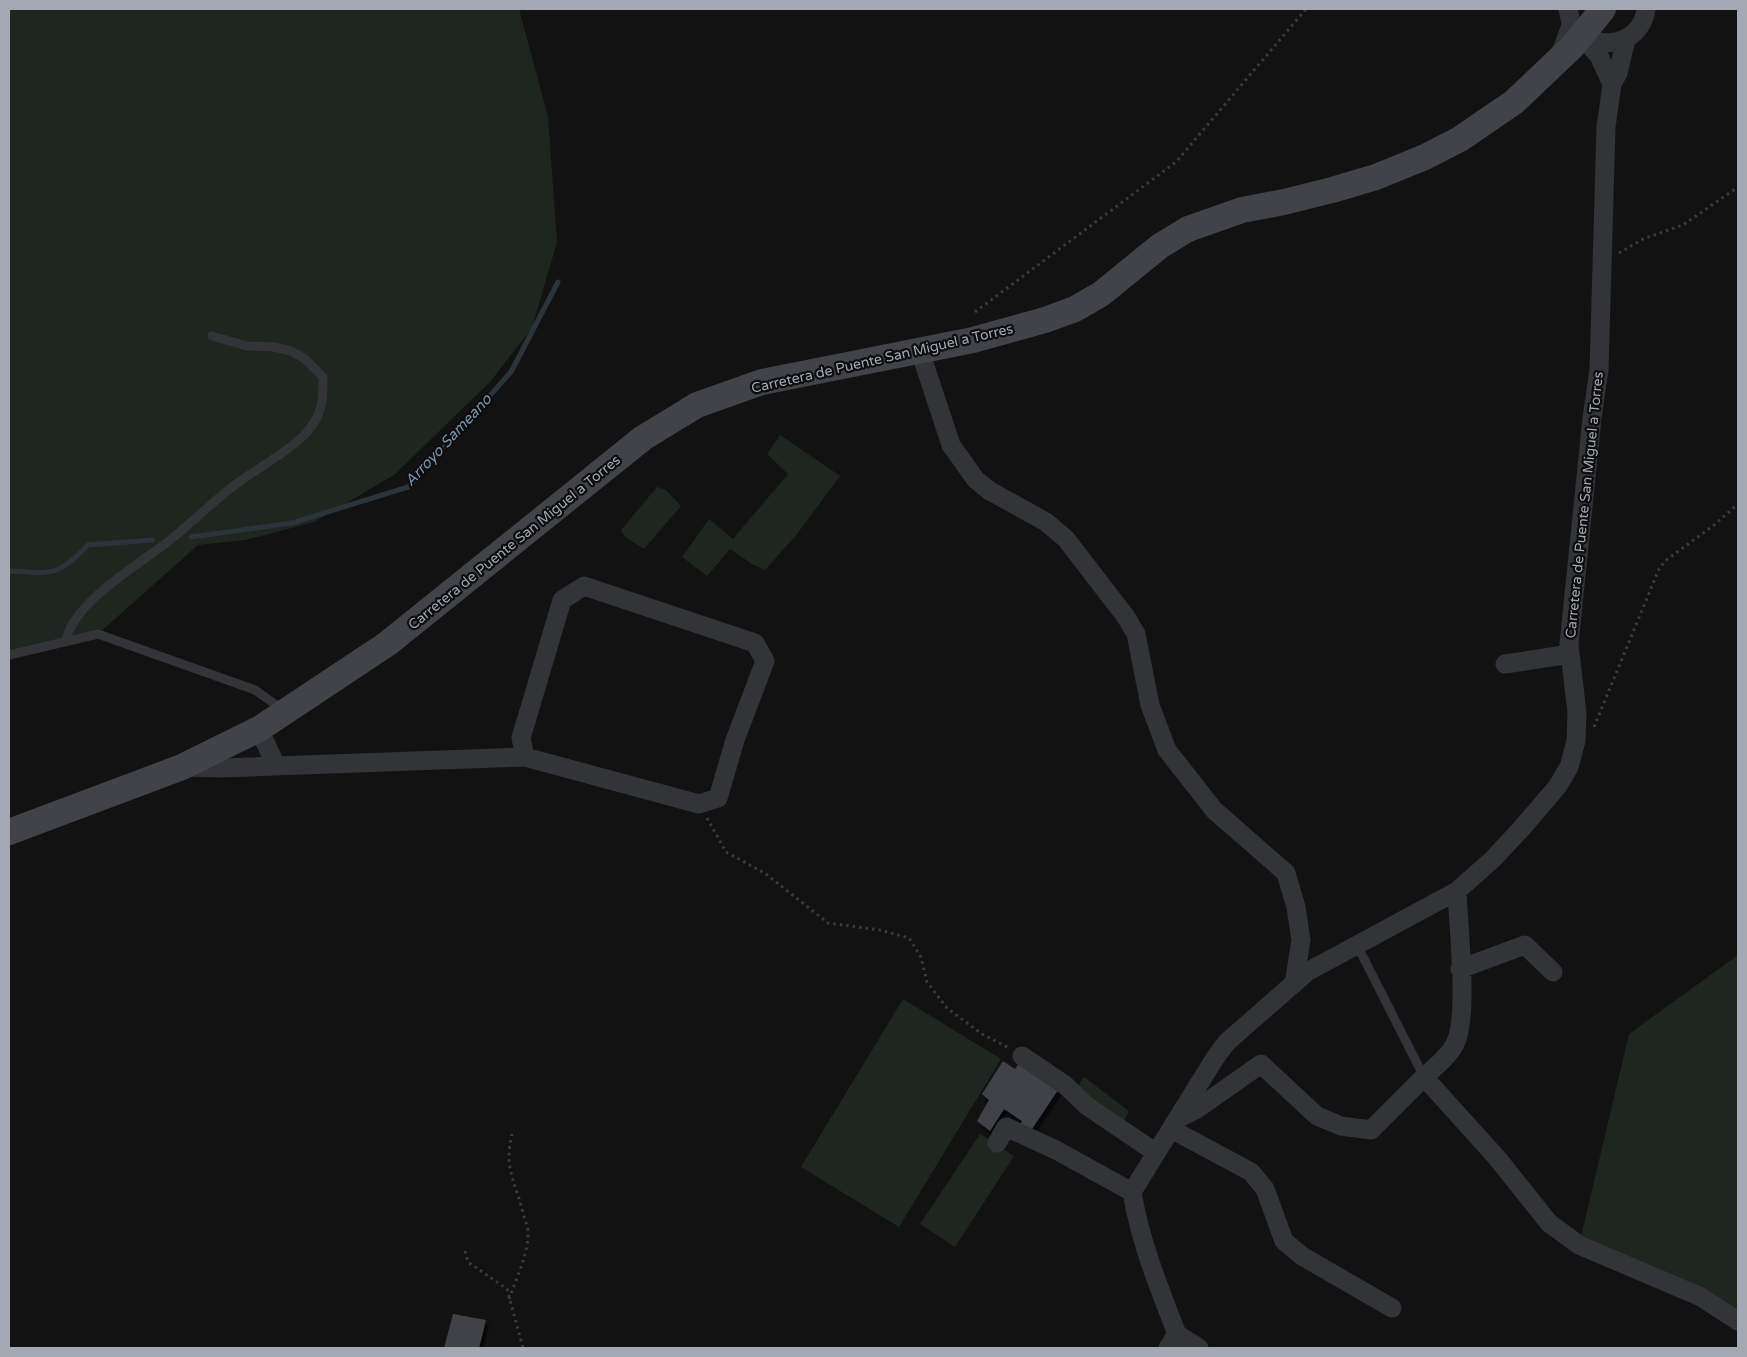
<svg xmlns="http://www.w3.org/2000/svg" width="1747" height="1357" viewBox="0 0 1747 1357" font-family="'Varela Round',sans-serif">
<defs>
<filter id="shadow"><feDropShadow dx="3" dy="5.5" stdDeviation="1" flood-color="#0009"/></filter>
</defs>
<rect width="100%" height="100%" fill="#121213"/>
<path fill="#1f2620" d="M9 9H519L548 117 557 242 532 328 490 382 394 475 314 522 246 540 198 545 98 634 9 659Z
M780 435 840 476 797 534 765 570 752 564 730 549 707 576 682 557 709 519 733 539 788 474 767 454Z
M657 487 666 490 681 506 644 549 625 537 621 530Z
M1738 955V1321L1579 1245 1629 1034Z
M903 999 1001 1059 899 1227 801 1167Z
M1084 1077 1129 1111 1120 1128 1073 1093Z
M980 1134 1014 1156 955 1247 920 1224Z"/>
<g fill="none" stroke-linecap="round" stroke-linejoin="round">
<path stroke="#2c343b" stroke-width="5" d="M191 537 292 523 408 487 511 372 558 282
M9 571C53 573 56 578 88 545L152 540"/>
</g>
<path fill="#414246" filter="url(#shadow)" d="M1022 1059 1058 1090 1030 1132 1020 1125 1022 1121 1004 1109 990 1131 977 1121 989 1100 982 1094 1003 1061 1015 1069Z
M453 1314 486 1320 479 1348H444Z"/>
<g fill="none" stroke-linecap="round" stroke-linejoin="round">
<path stroke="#393b3f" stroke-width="3" stroke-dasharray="2.5 4" stroke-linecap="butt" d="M1619 253 1643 239 1683 225 1738 187
M975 312 1176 162 1306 9
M1594 727 1659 569 1665 561 1714 525 1738 504
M707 818 726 852 766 874 828 923 880 930 909 938 921 957 927 982 947 1008 982 1034 1009 1048
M465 1251 468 1262 507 1289 523 1348
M509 1299C516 1279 527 1257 528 1236 529 1230 526 1223 524 1217 517 1184 503 1170 512 1134"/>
<path stroke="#333438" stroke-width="9" d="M1557 49 1568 19
M66 642C71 604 140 563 169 541 193 522 214 500 239 482 259 467 297 447 311 427 323 412 323 395 323 377L305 359 291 351 274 347 247 346 212 336
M9 655 98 634 255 690 283 710
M1357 945 1424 1077"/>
<path stroke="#333438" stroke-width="19" d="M1568 9 1571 23 1599 56 1612 84
M1584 36C1609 51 1642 40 1646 9
M920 351 951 445 976 480 990 491 1046 522 1066 539 1126 617 1136 634 1150 705 1167 750 1214 810 1286 873 1296 907 1301 940 1294 984
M1505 664 1570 654
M259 729 276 766
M185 767 222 768 525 757 699 804 718 798 735 740 765 661 755 643 584 586 562 600 521 738 525 757
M1457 891C1458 924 1469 1017 1455 1044 1448 1057 1435 1067 1424 1077L1498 1159 1549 1223 1579 1245 1701 1297 1738 1321
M1460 969 1525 945 1553 972
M1022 1056 1065 1085 1087 1106 1155 1152
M1177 1119 1197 1109 1261 1064 1317 1116 1341 1126 1371 1130 1424 1077
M1171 1129 1251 1172 1265 1189 1284 1241 1302 1256 1392 1308
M997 1143 1006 1127 1056 1150 1132 1192
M1177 1334 1199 1348
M1168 1348 1177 1334C1159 1288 1140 1241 1132 1192L1215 1058 1227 1042 1307 972 1457 891 1493 859 1521 829 1557 787 1569 767 1576 741 1577 713 1569 644 1592 418 1599 370 1606 127 1612 84 1618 73 1626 39"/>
<path stroke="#414348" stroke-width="26" d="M9 832 182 767 259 729 387 644 643 438 697 405 762 382 973 340 1045 320 1075 309 1101 294 1160 246 1188 229 1242 210 1284 202 1332 190 1376 177 1425 157 1460 139 1514 102 1573 46 1603 9"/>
</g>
<g text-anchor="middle" stroke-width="4.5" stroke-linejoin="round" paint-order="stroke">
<g font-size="14" fill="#a4a8b3" stroke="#0d0d0e">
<text transform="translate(882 358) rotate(-13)" y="5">Carretera de Puente San Miguel a Torres</text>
<text transform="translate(1584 505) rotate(-84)" y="5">Carretera de Puente San Miguel a Torres</text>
<text transform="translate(514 542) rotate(-39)" y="5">Carretera de Puente San Miguel a Torres</text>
</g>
<g font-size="15" font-style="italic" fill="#7d94ac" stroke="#0d0d0e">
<text transform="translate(448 440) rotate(-47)" y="5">Arroyo Sameano</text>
</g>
</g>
<rect width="1747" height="1357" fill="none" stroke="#a4a8b3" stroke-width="20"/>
</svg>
